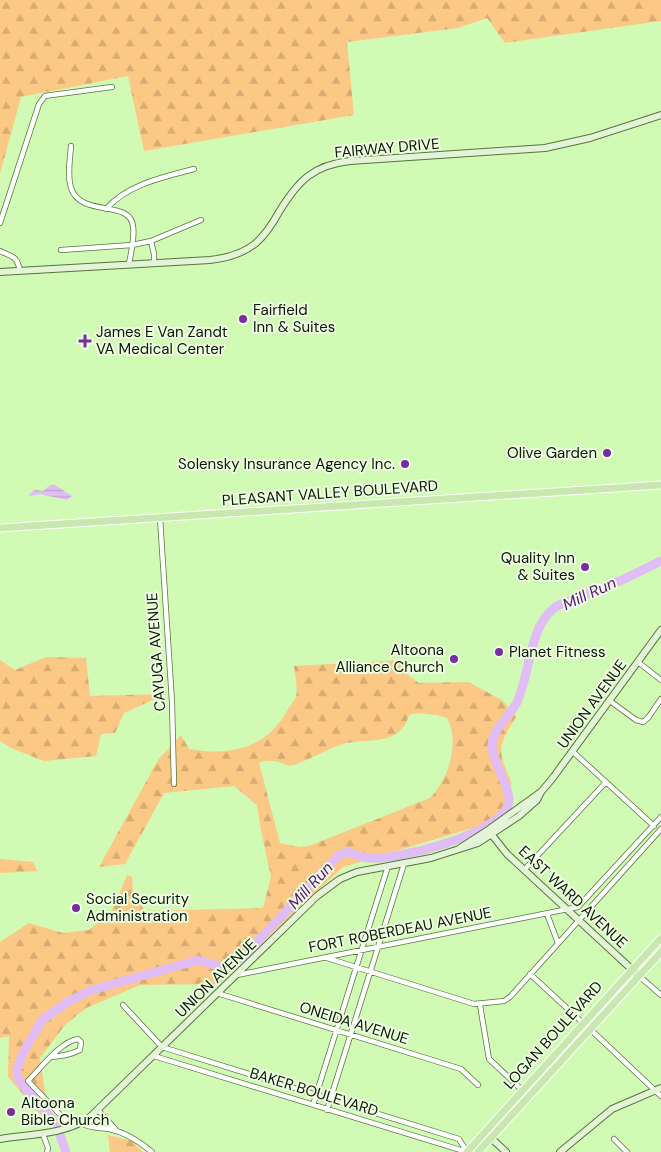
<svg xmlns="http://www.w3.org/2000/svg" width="661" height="1152" viewBox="0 0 661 1152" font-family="'DM Sans',sans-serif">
<defs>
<pattern id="forest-firs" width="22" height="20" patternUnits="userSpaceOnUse" patternTransform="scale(1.25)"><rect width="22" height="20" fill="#fcc885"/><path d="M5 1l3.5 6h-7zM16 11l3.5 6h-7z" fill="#d7ab71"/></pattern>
<pattern id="water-rules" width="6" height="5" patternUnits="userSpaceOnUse" patternTransform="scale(1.25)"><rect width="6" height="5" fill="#e0bdf5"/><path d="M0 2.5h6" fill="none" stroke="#bfa2d0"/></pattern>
</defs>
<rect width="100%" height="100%" fill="#d1fab5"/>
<path fill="url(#forest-firs)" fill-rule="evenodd" d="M0 0H661V21L505 43 487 18 458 28 347 42 354 115 144 151 128 76 21 97 0 174Z
M46 657 86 658 90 696 166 694 124 713 115 733 101 734 96 756 44 761 11 748 0 741V660L15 670Z
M402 660 409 676 419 683 468 682 502 700 516 717C496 749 498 750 512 784L506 796 504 808 489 823 343 867 218 984 140 985 86 1008 65 1025 40 1058 50 1126 8 1077 9 1036 0 1038V942L29 923 63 933 89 930 113 909 127 875 132 877 133 893 145 911 263 908 271 877 261 830 257 805 234 786 164 793 125 864 99 867 158 760 181 735 189 749C229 756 263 750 286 713 288 708 294 702 296 697 298 688 295 675 294 666ZM418 713 437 715 447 718C460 742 449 779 430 798L309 846 299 847 280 843 259 763C271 758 279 762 290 766 308 761 323 751 340 745 366 736 399 749 409 715Z
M0 859 33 862 37 871 0 873Z
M108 1135 132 1141 143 1152H110Z"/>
<path fill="url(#water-rules)" d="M50 485H55L72 496 67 500 40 494 30 496 29 494 35 490 43 491Z"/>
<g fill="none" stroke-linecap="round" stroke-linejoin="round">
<path stroke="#e0bdf5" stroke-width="9" d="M66 1152 56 1124 18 1079 17 1069 23 1053 42 1020 69 1001 92 990 198 960 222 967 231 964 243 957 338 856 348 852C354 854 362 858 369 858 399 860 496 835 508 806 514 791 492 763 492 745 492 728 512 715 518 700 530 672 530 620 559 605L622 580 661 561"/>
<g stroke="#547739" stroke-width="6">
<path id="street" d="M71 146C70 159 67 175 71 188 81 218 130 199 133 226 135 238 131 252 129 264
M106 209C128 184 164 177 194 169
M0 223 39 104 45 96 52 95 112 87
M151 241 154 254V263
M61 250 132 245 151 241 201 220
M0 251C13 257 17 256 20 271
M160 518 172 702 174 784
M638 662 661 680
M610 701 636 720 643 722 648 718 661 699
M572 751 654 826
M525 869 606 782
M547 914 558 943
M327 958 474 1004 504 1001 510 997 661 829
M530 974 583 1023
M237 975 578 907 661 817
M639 976 661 995
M217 993 461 1069 478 1085
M123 1005 162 1047 459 1139 467 1152
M480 1005 489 1059 522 1090
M590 1029 661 1096
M154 1056 467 1152
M51 1057C62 1056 70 1055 80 1050L81 1042 78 1039C61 1041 40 1069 28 1081L72 1127
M313 1105 388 866
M98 1110 117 1131
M327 1110 404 864
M81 1123C91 1129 98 1127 109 1129 124 1132 140 1142 152 1152
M43 1134 48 1148 47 1152
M614 1139 627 1152"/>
</g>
<g stroke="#547739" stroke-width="8">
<path id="secondary" d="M0 272 210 260C227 258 243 254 256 243 266 234 273 223 279 212 298 181 313 165 350 161L545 148 590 138 661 115
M488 830 507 854 639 976
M460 848 488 830 541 792
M491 1138 506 1152
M0 1139C31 1134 62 1135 89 1118L317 896 340 879 357 872 431 858 478 843 519 816 537 800 541 792 552 779 661 630
M560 1152 612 1109 661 1088"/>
</g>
<g stroke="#fff" stroke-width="9">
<path id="primary" d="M0 528 661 485
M467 1152 661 938
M478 1152 661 952"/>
</g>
<use href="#street" stroke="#fff" stroke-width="4.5"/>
<use href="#secondary" stroke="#e4f4d8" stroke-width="6"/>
<use href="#primary" stroke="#c8e8b0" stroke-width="7"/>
</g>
<g fill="#7a2d9e" stroke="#eefee3" stroke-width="2">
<circle cx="243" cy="319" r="5"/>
<path d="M82.5 333.5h5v5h5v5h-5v5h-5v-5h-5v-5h5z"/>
<circle cx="607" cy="453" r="5"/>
<circle cx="405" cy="464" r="5"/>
<circle cx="585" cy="567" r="5"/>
<circle cx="499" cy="652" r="5"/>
<circle cx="454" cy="659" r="5"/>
<circle cx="76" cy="908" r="5"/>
<circle cx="11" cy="1112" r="5"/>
</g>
<g text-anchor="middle" stroke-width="4" stroke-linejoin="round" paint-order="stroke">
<g font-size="15" fill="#0a1701" stroke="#eefee3">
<text transform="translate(387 148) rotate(-5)" y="5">FAIRWAY DRIVE</text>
<text transform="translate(330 493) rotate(-4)" y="5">PLEASANT VALLEY BOULEVARD</text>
<text transform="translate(156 652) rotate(-94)" y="5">CAYUGA AVENUE</text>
<text transform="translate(592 704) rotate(-54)" y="5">UNION AVENUE</text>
<text transform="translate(573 897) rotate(43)" y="5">EAST WARD AVENUE</text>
<text transform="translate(400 930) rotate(-11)" y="5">FORT ROBERDEAU AVENUE</text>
<text transform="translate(216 978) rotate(-44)" y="5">UNION AVENUE</text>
<text transform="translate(354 1023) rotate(17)" y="5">ONEIDA AVENUE</text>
<text transform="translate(553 1035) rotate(-48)" y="5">LOGAN BOULEVARD</text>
<text transform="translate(314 1092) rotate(17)" y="5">BAKER BOULEVARD</text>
</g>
<g font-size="15" fill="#0a1701" stroke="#eefee3" text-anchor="start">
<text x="253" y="315">Fairfield<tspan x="253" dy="17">Inn &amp; Suites</tspan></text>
<text x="96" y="337">James E Van Zandt<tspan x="96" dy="17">VA Medical Center</tspan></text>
<text x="597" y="458" text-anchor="end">Olive Garden</text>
<text x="395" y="469" text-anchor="end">Solensky Insurance Agency Inc.</text>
<text x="575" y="563" text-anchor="end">Quality Inn<tspan x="575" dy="17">&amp; Suites</tspan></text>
<text x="444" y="655" text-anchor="end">Altoona<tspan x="444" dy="17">Alliance Church</tspan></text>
<text x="509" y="657">Planet Fitness</text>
<text x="86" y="904">Social Security<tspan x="86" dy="17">Administration</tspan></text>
<text x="21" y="1108">Altoona<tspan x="21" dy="17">Bible Church</tspan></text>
</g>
<g font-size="16" font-style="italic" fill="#601380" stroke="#eefee3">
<text transform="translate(589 593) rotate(-25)" y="6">Mill Run</text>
<text transform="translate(310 885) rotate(-47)" y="6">Mill Run</text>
</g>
</g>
</svg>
